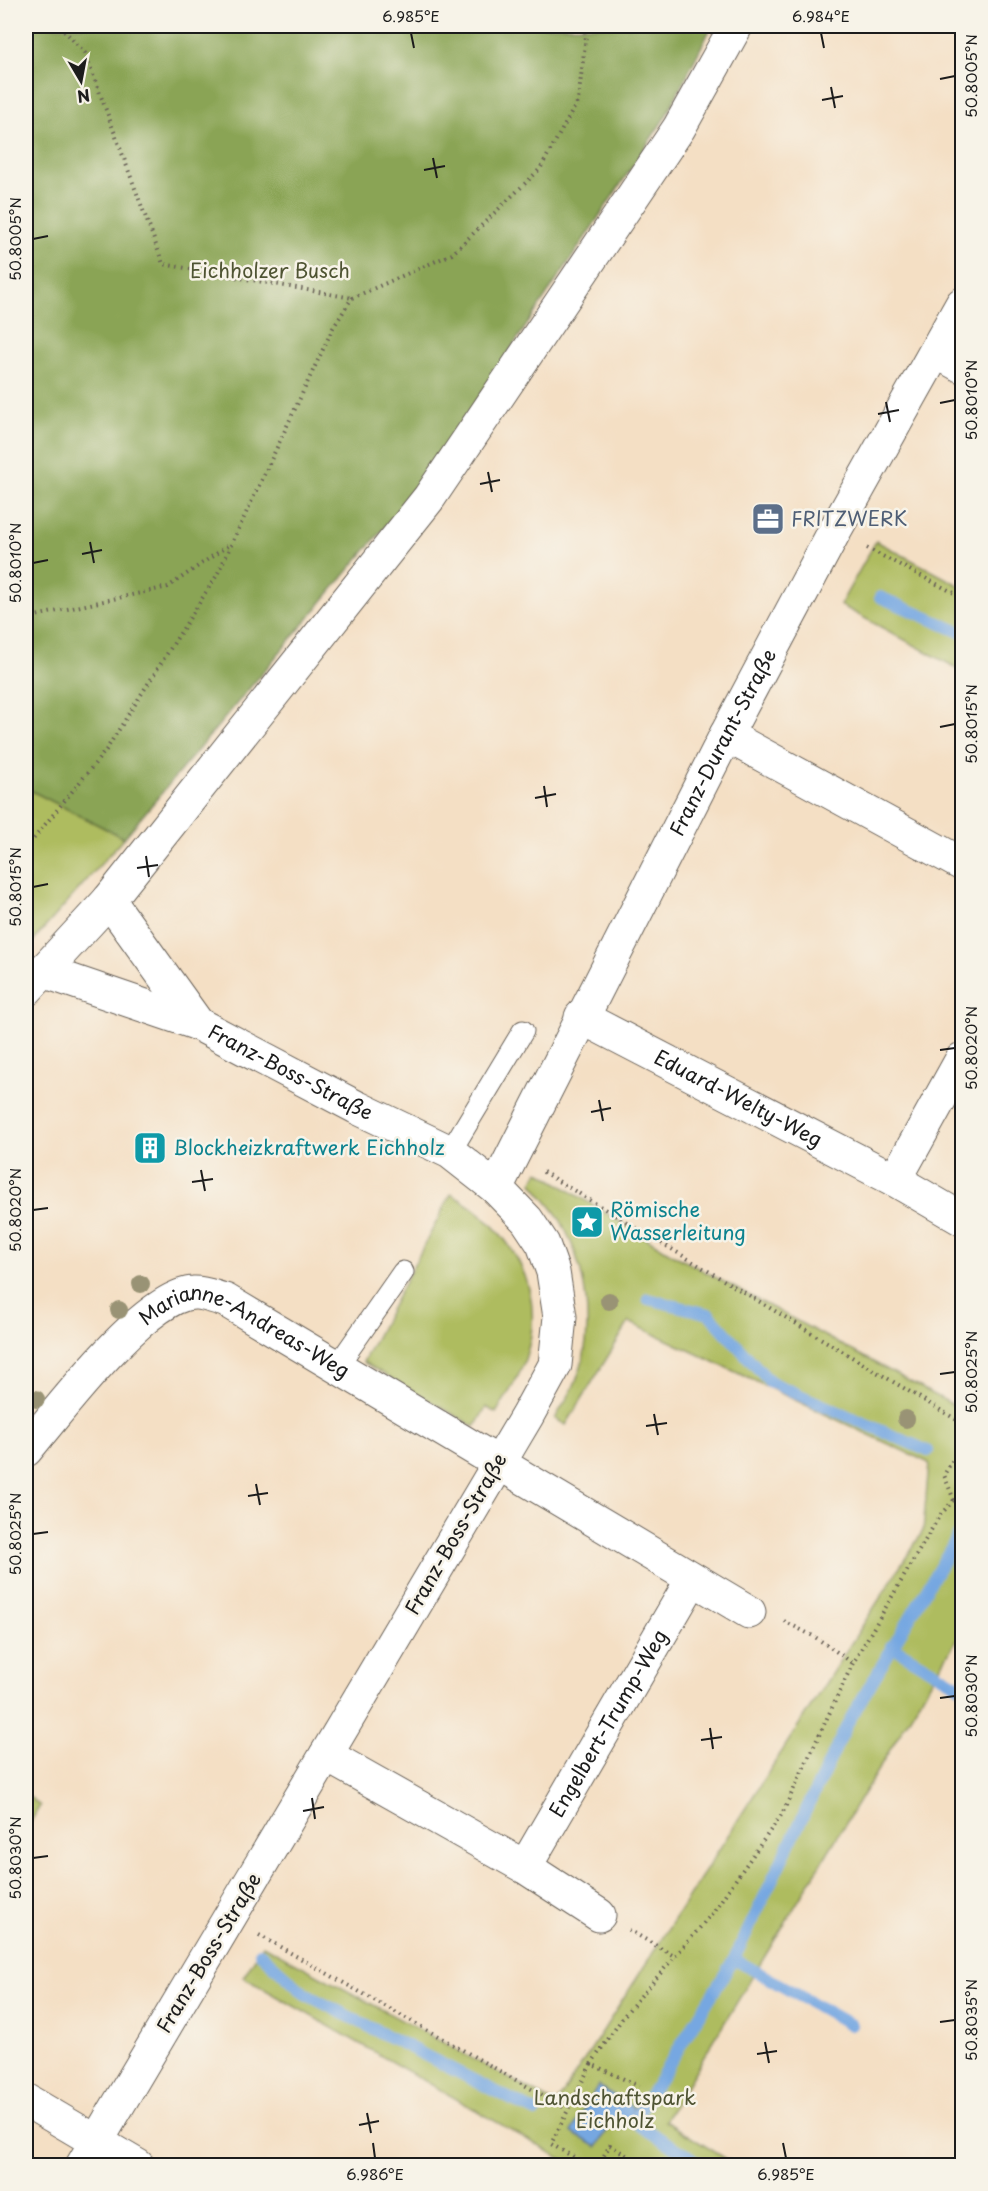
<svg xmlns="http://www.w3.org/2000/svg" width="988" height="2191" viewBox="0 0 988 2191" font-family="'Playpen Sans',sans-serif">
<rect width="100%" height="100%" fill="#f7f3e8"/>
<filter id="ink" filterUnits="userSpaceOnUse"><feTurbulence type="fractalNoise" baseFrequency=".0167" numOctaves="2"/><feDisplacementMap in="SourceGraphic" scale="12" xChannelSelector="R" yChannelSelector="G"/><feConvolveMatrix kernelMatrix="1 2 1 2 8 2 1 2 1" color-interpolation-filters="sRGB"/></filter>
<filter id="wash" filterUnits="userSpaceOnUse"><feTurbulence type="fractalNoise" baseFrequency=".008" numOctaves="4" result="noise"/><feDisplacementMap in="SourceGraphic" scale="24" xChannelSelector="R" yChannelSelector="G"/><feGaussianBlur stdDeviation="1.35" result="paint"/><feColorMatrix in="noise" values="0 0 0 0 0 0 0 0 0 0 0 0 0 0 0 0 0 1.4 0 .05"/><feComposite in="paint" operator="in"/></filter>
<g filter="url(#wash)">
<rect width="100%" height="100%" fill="#f4dfc4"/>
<path fill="#aebc5e" stroke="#656c3d" stroke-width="1.5" d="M876 541 962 587V671L840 605Z
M26 788 124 838 26 949Z
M538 1171 672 1254 957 1407 962 1399V1631L665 2121 736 2165H572L243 1977 263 1945 556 2104 923 1531 929 1463 629 1322 566 1425 555 1419C561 1407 570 1396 575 1383 597 1334 587 1269 562 1223 555 1209 541 1196 532 1183Z
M451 1194C510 1228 548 1287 526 1356 520 1377 507 1395 496 1413L486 1407 475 1427 363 1362Z
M26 1794 40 1806 26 1830Z"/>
<path fill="#8aa455" stroke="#536038" stroke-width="1.5" d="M26 26H712L666 116 421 484 124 838 26 788Z"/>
<path fill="#76a7e1" stroke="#49627e" stroke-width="1.5" d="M598 2086 635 2108 623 2129 612 2122 597 2147 571 2132Z"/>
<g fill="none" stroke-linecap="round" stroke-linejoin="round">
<path stroke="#76a7e1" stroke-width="12" d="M880 597 962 633
M648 1299 709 1314 770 1382 928 1451
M891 1646 962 1688
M260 1953 305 1994 536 2112
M734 1959 851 2025
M627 2118 705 2166
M634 2121 734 1959 849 1721 962 1529"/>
</g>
</g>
<g filter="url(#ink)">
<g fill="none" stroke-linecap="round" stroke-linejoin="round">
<g stroke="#686057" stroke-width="23">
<path id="service" d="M450 1152 523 1031
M338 1365 403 1272"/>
</g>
<g stroke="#686057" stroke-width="35">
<g id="minor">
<path d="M937 352 962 366"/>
<path d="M726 735 962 864"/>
<path d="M109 900 198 1024"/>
<path id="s1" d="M43 971 198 1024 356 1107 450 1152 496 1188 527 1220 543 1244 553 1272 560 1317 555 1365 527 1416 82 2166"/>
<path id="s2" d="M581 1017 895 1180 962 1219"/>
<path d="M895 1180 962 1059"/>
<path id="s3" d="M496 1188 726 735 834 532 962 304"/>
<path id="s4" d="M26 1450C57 1413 146 1294 194 1293 203 1292 216 1298 225 1300L749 1612"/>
<path d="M326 1755 525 1867 599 1915"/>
<path id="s5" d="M525 1867 692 1580"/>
<path d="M26 2100 138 2166"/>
</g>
</g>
<g stroke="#686057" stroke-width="35">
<path id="secondary" d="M26 990 109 900 429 498 679 128 736 26"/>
</g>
<path stroke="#686057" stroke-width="4" stroke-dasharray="1.5 4.5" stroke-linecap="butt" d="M60 26 85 53 163 264 352 298
M867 548 962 597
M26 618 168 587 230 544
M26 848 106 750 217 575 333 328 352 298 452 254 540 169 578 101 586 36 584 26
M543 1172 962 1423
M954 1500 944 1475 962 1444
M784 1621 815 1637 853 1663
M629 1930 676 1957
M259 1935 567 2109
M591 2064 626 2013 710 1916 782 1814 853 1663 940 1515 954 1500 962 1499
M571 2166 576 2158
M589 2166 551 2144 591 2064 639 2086
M598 2166 610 2145 644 2166"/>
<use href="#service" stroke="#fff" stroke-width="21"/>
<use href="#minor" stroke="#fff" stroke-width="33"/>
<use href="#secondary" stroke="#fff" stroke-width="33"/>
</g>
<g fill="#999374">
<circle cx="141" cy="1284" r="9"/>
<circle cx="609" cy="1301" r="9"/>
<circle cx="119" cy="1310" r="9"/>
<circle cx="36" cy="1399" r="9"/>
<circle cx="906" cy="1419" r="9"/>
</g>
</g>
<path fill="none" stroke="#1c1c1c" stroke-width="2" d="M411 33 414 48M821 33 824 48M940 79 955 76M831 87 835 108M822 100 843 96M433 158 437 178M424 170 445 166M33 239 48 236M886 402 890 422M940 403 955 400M878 414 899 410M488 472 492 492M480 484 500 480M90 542 94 563M82 554 102 550M33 563 48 560M940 727 955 724M544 786 547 807M535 798 556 794M146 856 149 877M137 868 158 865M33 887 48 884M940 1050 955 1048M599 1100 603 1121M591 1112 611 1108M201 1170 205 1191M192 1182 213 1179M33 1210 48 1208M940 1374 955 1372M654 1414 658 1435M646 1426 667 1423M256 1484 260 1505M248 1496 268 1493M33 1534 48 1532M940 1698 955 1696M710 1728 713 1749M701 1740 722 1737M312 1798 315 1819M303 1811 324 1807M33 1858 48 1856M940 2022 955 2020M765 2042 769 2063M757 2054 777 2051M367 2113 371 2133M359 2125 379 2121M373 2143 375 2158M783 2143 786 2158"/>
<defs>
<g id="office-square" transform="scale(1.725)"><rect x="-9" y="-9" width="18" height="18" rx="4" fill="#5c6f8a" stroke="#f7f3e8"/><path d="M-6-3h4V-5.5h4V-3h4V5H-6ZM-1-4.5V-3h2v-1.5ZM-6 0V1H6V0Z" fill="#fff"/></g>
<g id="building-square" transform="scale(1.725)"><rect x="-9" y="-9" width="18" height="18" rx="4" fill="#0f9aa8" stroke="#f7f3e8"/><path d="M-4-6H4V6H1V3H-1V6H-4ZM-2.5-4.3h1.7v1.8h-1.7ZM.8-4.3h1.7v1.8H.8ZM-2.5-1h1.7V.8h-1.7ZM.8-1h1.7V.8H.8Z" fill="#fff"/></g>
<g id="sight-square" transform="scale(1.725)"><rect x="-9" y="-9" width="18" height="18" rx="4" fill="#0f9aa8" stroke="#f7f3e8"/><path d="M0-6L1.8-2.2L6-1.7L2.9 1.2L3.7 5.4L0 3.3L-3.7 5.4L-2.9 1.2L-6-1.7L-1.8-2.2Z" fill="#fff"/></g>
</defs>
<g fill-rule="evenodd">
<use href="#office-square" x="768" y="519"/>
<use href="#building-square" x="150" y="1148"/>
<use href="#sight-square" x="587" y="1222"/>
</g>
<g text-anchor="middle" stroke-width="5" stroke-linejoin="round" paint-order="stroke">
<g font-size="20" fill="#4f5433" stroke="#f7f3e8">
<text x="270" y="278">Eichholzer Busch</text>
<text x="615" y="2105">Landschaftspark<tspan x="615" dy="23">Eichholz</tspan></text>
</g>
<g font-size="20" fill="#4e5e75" stroke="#f7f3e8" text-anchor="start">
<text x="791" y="526">FRITZWERK</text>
</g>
<g font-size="20" fill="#1c1c1c" stroke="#f7f3e8">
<text dy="7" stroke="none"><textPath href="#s3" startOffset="500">Franz-Durant-Straße</textPath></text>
<text dy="7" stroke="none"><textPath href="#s1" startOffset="268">Franz-Boss-Straße</textPath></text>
<text dy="7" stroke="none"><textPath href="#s2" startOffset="177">Eduard-Welty-Weg</textPath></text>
<text dy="7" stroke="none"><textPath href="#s4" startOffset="291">Marianne-Andreas-Weg</textPath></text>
<text transform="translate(456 1534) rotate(-60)" y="7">Franz-Boss-Straße</text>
<text dy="7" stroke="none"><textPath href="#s5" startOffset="166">Engelbert-Trump-Weg</textPath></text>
<text transform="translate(209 1953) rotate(-59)" y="7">Franz-Boss-Straße</text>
</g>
<g font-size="20" fill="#0d838f" stroke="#f7f3e8" text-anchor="start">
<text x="173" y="1155">Blockheizkraftwerk Eichholz</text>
<text x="610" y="1217">Römische<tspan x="610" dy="23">Wasserleitung</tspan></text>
</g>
</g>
<rect width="988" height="2191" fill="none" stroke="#f7f3e8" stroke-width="66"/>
<g transform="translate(81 81) rotate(170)" stroke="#f7f3e8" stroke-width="4.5" paint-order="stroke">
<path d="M0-4.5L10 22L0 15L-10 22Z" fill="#1c1c1c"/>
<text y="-9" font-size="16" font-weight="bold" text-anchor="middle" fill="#1c1c1c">N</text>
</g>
<rect x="33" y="33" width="922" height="2125" fill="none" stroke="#1c1c1c" stroke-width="2"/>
<g font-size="15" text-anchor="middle" fill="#1c1c1c">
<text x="411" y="22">6.985°E</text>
<text x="821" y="22">6.984°E</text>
<text transform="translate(972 76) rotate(-90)" y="5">50.8005°N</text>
<text transform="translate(16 239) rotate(-90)" y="5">50.8005°N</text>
<text transform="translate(972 400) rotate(-90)" y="5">50.8010°N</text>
<text transform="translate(16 563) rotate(-90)" y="5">50.8010°N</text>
<text transform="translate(972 724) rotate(-90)" y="5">50.8015°N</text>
<text transform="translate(16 887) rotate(-90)" y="5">50.8015°N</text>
<text transform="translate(972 1048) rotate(-90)" y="5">50.8020°N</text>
<text transform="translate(16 1210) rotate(-90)" y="5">50.8020°N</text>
<text transform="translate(972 1372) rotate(-90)" y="5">50.8025°N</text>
<text transform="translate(16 1534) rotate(-90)" y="5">50.8025°N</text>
<text transform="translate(972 1696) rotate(-90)" y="5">50.8030°N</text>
<text transform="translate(16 1858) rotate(-90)" y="5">50.8030°N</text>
<text transform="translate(972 2020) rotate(-90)" y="5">50.8035°N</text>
<text x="375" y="2180">6.986°E</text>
<text x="786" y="2180">6.985°E</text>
</g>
</svg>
